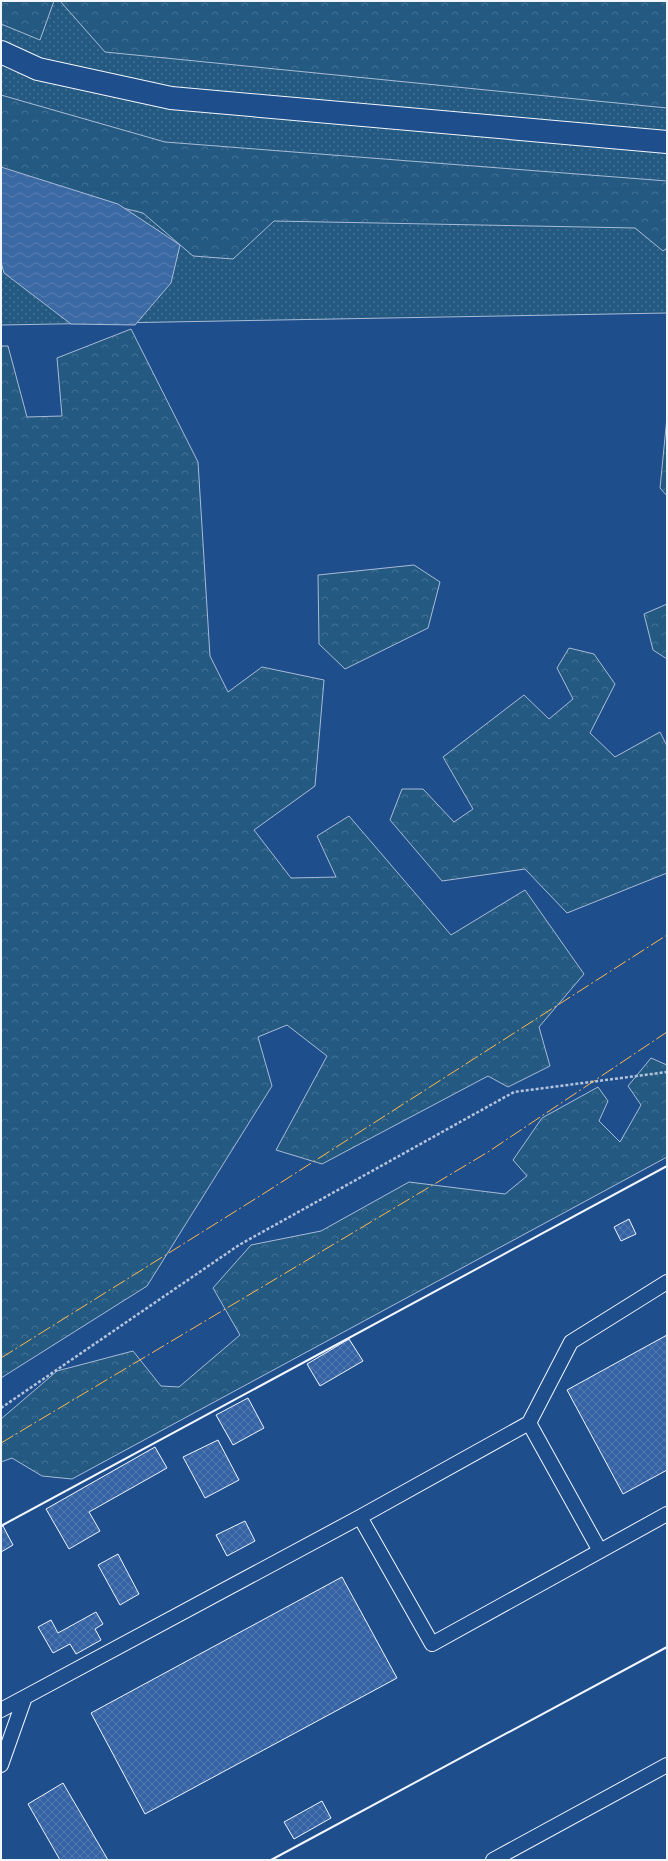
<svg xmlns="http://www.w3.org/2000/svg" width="668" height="1861" viewBox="0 0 668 1861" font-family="Raleway,sans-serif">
<defs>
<pattern id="grass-dots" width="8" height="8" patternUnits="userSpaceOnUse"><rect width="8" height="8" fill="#245a82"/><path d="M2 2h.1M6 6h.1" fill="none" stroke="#447295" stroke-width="1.8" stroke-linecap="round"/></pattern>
<pattern id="forest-crowns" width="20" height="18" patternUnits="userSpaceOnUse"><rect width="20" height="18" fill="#245a82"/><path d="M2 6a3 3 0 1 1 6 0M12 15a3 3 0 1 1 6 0" fill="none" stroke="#447295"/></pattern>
<pattern id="water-waves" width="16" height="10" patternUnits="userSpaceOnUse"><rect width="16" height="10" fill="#3b69a3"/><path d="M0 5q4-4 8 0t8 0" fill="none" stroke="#587fb1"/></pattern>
<pattern id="building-cross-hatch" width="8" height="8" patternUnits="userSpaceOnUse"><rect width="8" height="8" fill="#3563a3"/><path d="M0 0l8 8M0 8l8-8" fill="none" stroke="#537ab1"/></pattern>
</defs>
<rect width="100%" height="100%" fill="#1f4e8c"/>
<path fill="url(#grass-dots)" stroke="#a8bbd7" d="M1 1H667V313L1 325Z"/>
<path fill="url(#forest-crowns)" stroke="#a8bbd7" d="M1 1H54L40 40 1 24Z
M60 1H667V108L105 52Z
M1 95 165 142 667 181V248L663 251 635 228 274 221 233 259 193 256 143 213 1 178Z
M131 329 198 462 210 656 228 692 262 667 324 680 315 786 254 830 291 878 336 877 317 836 349 816 451 935 525 890 584 974 539 1027 550 1066 508 1087 488 1076 322 1164 276 1150 327 1056 287 1025 258 1037 272 1086 147 1286 1 1378V346H8L27 417 62 416 57 358Z
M667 417V496L660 488Z
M414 565 440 582 428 628 345 669 319 644 318 575Z
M667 604V659L653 650 644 614Z
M569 648 594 654 615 684 590 733 615 757 660 732 667 746V873L567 913 525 869 442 881 390 820 402 789H423L454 822 473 809 443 757 524 695 549 719 573 699 557 668Z
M651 1058 667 1065V1157L72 1479 42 1476 12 1458 1 1462V1419L57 1371 133 1351 161 1386 179 1387 240 1335 213 1288 251 1245 321 1231 409 1182 505 1194 527 1176 513 1160 542 1118 598 1087 608 1101 599 1121 620 1142 641 1105 628 1086Z"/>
<path fill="url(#water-waves)" stroke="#a8bbd7" d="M1 167 118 204 180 245 171 283 135 325 71 324 4 273 1 262Z"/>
<path fill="url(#building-cross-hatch)" stroke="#f2f6ff" d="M629 1219 636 1234 621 1241 614 1227Z
M667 1335V1470L623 1494 567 1390Z
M349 1339 363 1361 320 1386 307 1364Z
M248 1398 264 1428 233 1445 216 1415Z
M218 1440 239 1480 205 1498 183 1457Z
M155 1447 167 1468 89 1512 100 1531 69 1549 46 1509Z
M245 1521 255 1541 227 1556 216 1535Z
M3 1526 13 1545 1 1552V1527Z
M118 1554 139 1594 120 1605 98 1565Z
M342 1577 397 1678 145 1814 91 1713Z
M96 1612 103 1624 95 1629 101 1640 76 1654 70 1644 53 1653 38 1627 51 1620 58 1633Z
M63 1783 108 1860H60L28 1804Z
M322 1801 331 1818 294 1839 284 1822Z"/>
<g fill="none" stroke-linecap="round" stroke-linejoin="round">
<g stroke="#f2f6ff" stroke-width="16">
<path id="service" d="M529 1423 600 1551
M360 1517 432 1644 667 1514
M1 1710 360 1517 529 1423 571 1342 667 1282
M1 1765 25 1697
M493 1860 667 1765"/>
</g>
<g stroke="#f2f6ff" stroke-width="24">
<path id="minor" d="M1 52 38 69 171 98 667 142"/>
</g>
<path stroke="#b3c4dc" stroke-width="2.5" stroke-dasharray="3 2" stroke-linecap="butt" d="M1 1408 239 1245 514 1092 667 1072"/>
<use href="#service" stroke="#1f4e8c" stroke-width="14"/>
<use href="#minor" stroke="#1f4e8c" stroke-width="22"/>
<path stroke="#f2f6ff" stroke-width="2" d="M1 1526 667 1166
M271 1860 667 1647"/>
<path stroke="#ffb74d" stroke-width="1" stroke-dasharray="14 3 2 3" stroke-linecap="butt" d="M1 1358 263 1194 667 935
M1 1443 488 1152 667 1032"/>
</g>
<rect width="668" height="1861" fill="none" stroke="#f2f6ff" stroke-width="4"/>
</svg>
